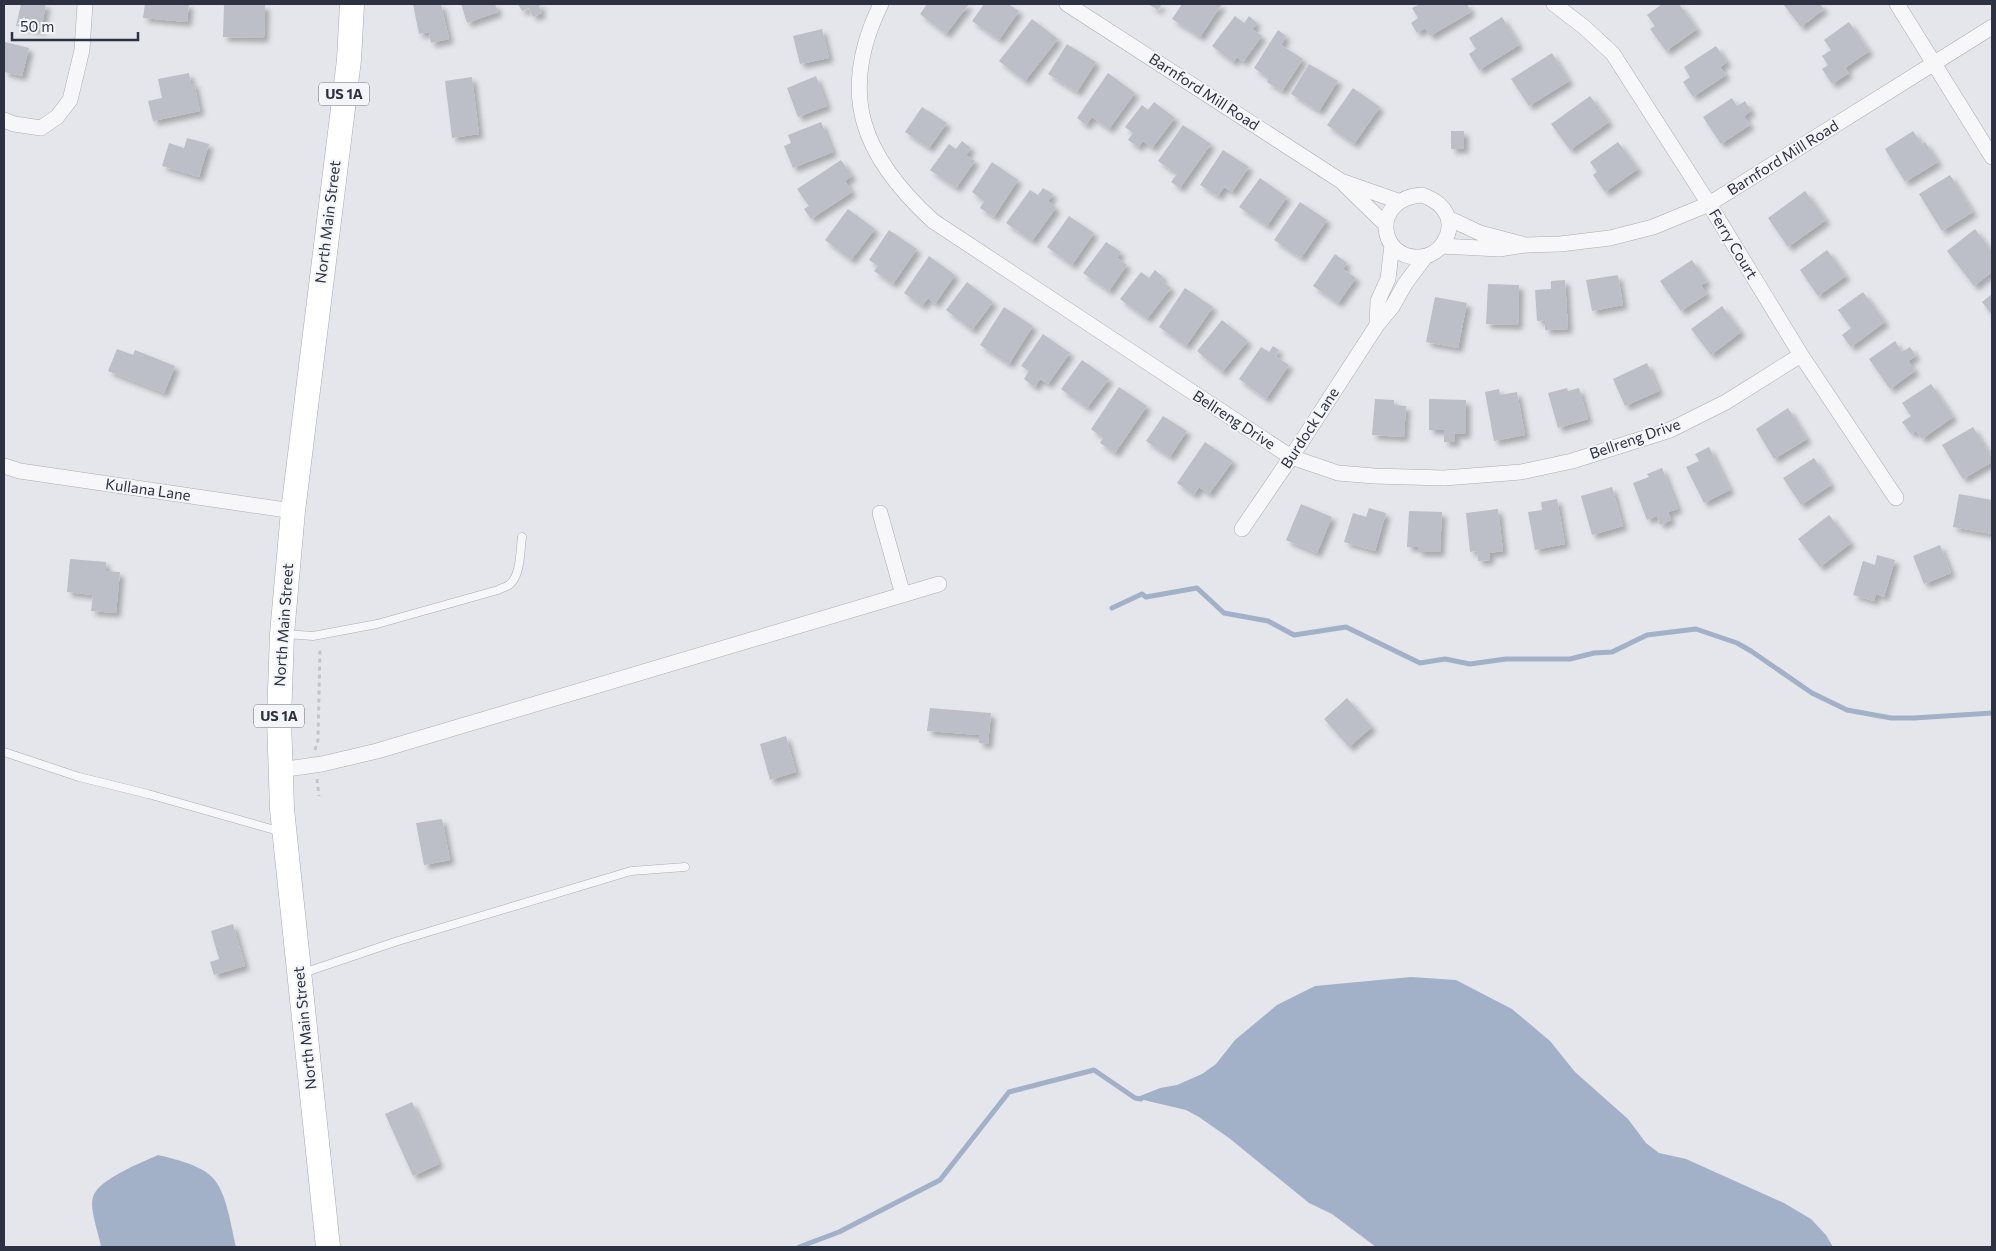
<svg xmlns="http://www.w3.org/2000/svg" width="1996" height="1251" viewBox="0 0 1996 1251" font-family="Commissioner,sans-serif">
<defs>
<filter id="shadow"><feDropShadow dx="4.5" dy="4.5" stdDeviation="2.5" flood-color="#0004"/></filter>
</defs>
<rect width="100%" height="100%" fill="#e4e6eb"/>
<path fill="#a2b1c8" d="M1411 977 1456 980 1512 1009 1550 1041 1575 1072 1628 1119 1646 1143 1659 1153 1686 1159 1784 1203 1811 1219 1826 1235 1833 1247H1376L1332 1214 1309 1203 1229 1138 1199 1117 1186 1110 1135 1098 1160 1088 1177 1085 1202 1074 1216 1064 1235 1040 1277 1005 1315 986Z
M158 1155C175 1159 200 1165 212 1177 227 1192 231 1227 236 1247H101C99 1234 89 1209 93 1197 98 1179 143 1162 158 1155Z"/>
<g fill="none" stroke-linecap="round" stroke-linejoin="round">
<path stroke="#a2b1c8" stroke-width="5" d="M1112 608 1142 594 1146 597 1197 588 1224 613 1268 621 1294 635 1346 627 1420 663 1445 659 1470 664 1506 659H1570L1594 653 1612 652 1647 635 1696 629 1737 643 1751 651 1812 693 1847 710 1891 718H1914L1992 713
M799 1247 839 1232 940 1180 1009 1092 1094 1070 1135 1098 1141 1099"/>
</g>
<path fill="#bcbfc8" filter="url(#shadow)" d="M21 4H46L41 30 16 26Z
M145 4H189L187 22 143 18Z
M224 4 265 5 264 38 223 37Z
M413 4H441L449 39 431 43 429 32 419 34Z
M461 4H495L498 12 467 23Z
M518 4H544L539 6 542 13 533 17 529 8 522 11Z
M927 4H969L946 34 920 14Z
M984 4H1008L1019 11 999 40 972 21Z
M1148 4H1162L1158 10Z
M1182 4H1222L1200 37 1172 19Z
M1420 4H1467L1471 12 1430 36 1425 28 1417 33 1411 23 1418 18 1412 8Z
M1662 4H1679L1697 29 1666 51 1650 29 1655 26 1647 15Z
M1783 4H1820L1824 9 1801 27Z
M1235 16 1244 23 1249 16 1257 23 1252 29 1262 36 1243 62 1237 57 1233 62 1212 46Z
M1502 17 1519 45 1479 70 1469 54 1476 49 1469 38Z
M1032 19 1058 39 1025 81 999 61Z
M1849 22 1869 51 1845 68 1849 73 1832 84 1822 69 1828 65 1822 56 1831 50 1824 40Z
M822 29 829 58 800 64 793 36Z
M1278 30 1286 36 1281 45 1303 59 1282 91 1267 82 1269 78 1254 68Z
M5 42 29 48 22 76 4 72Z
M1067 44 1096 62 1077 92 1048 74Z
M1716 46 1727 62 1720 67 1726 75 1693 97 1683 82 1690 77 1684 67Z
M1552 53 1569 81 1529 106 1511 79Z
M1309 64 1338 81 1319 111 1291 94Z
M189 73 191 83H194L200 111 153 121 148 101 162 98 158 79Z
M1108 73 1135 93 1109 129 1092 117 1086 125 1077 118Z
M816 76 827 106 798 117 787 88Z
M472 77 479 134 452 138 445 81Z
M1353 88 1380 107 1354 144 1327 125Z
M1590 96 1609 122 1570 150 1551 124Z
M1732 98 1737 106 1745 101 1751 111 1744 116 1750 125 1721 144 1703 117Z
M1154 102 1175 118 1152 148 1143 141 1138 147 1128 140 1133 133 1125 127 1142 105 1148 110Z
M922 107 947 123 929 148 905 132Z
M821 122 833 152 793 168 784 146 791 143 788 135Z
M1183 125 1211 144 1180 188 1171 182 1177 174 1158 161Z
M1451 131H1464V149H1451Z
M1913 131 1922 144 1925 142 1938 162 1905 182 1885 149Z
M187 138 209 144 199 177 162 166 169 143 184 148Z
M962 141 971 148 966 155 975 161 956 188 930 170 949 144 956 149Z
M1618 142 1638 169 1605 192 1593 175 1597 172 1590 162Z
M1223 150 1249 167 1232 192 1224 187 1218 196 1200 185Z
M841 160 852 176 845 181 852 192 811 219 804 209 809 206 797 189Z
M992 162 1018 180 994 217 980 208 984 201 972 192Z
M1950 175 1973 212 1942 231 1919 194Z
M1260 178 1287 197 1267 226 1239 207Z
M1043 188 1053 194 1048 201 1056 208 1032 241 1006 223 1030 190 1038 195Z
M1805 191 1826 220 1788 247 1768 218Z
M1300 202 1327 220 1301 258 1274 240Z
M848 209 875 229 851 260 825 240Z
M1069 216 1094 233 1072 265 1047 247Z
M1975 229 1992 252V272L1974 286 1947 251Z
M889 230 917 249 893 284 874 271 878 266 869 260Z
M1106 242 1121 252 1117 258 1127 265 1109 291 1083 273Z
M1827 250 1846 276 1818 296 1800 270Z
M1335 254 1347 263 1343 269 1356 278 1338 303 1313 286Z
M929 256 955 275 935 304 928 298 922 306 904 293Z
M1692 260 1707 282 1701 285 1707 294 1681 311 1660 281Z
M1155 270 1163 277 1161 280 1171 288 1147 319 1120 299 1141 272 1149 278Z
M1618 275 1623 305 1592 311 1586 280Z
M1565 280 1568 329 1545 330V320L1537 321 1535 290 1551 289V281Z
M967 282 993 302 972 330 946 310Z
M1488 284 1519 285 1518 325 1486 324Z
M1185 288 1213 307 1186 346 1159 327Z
M1863 292 1885 322 1851 347 1842 335 1851 328 1838 310Z
M1992 294V315L1982 302Z
M1435 297 1467 303 1458 348 1426 342Z
M1722 306 1741 332 1711 355 1691 329Z
M1004 307 1033 326 1009 364 980 345Z
M1222 320 1248 341 1222 372 1197 351Z
M1043 334 1070 353 1048 384 1040 379 1035 387 1024 379 1029 371 1021 366Z
M1895 341 1902 352 1910 347 1916 356 1908 361 1915 371 1890 389 1869 359Z
M1273 346 1279 350 1275 356 1289 365 1266 399 1239 379 1261 347 1269 352Z
M117 349 133 355 135 350 175 366 164 393 108 371Z
M1082 360 1109 379 1087 408 1061 389Z
M1647 363 1659 391 1625 406 1613 379Z
M1931 384 1953 417 1922 439 1916 431 1911 434 1902 422 1911 416 1902 403Z
M1119 387 1147 406 1115 453 1100 443 1103 438 1091 429Z
M1567 388 1568 391 1579 388 1588 419 1558 428 1548 393Z
M1499 389 1500 395 1517 392 1525 435 1494 441 1485 392Z
M1375 399 1394 400V405L1406 406 1404 437 1372 435Z
M1429 399 1466 400V434H1455V442H1444V430H1429Z
M1788 408 1807 439 1774 459 1756 429Z
M1163 416 1187 431 1170 457 1146 441Z
M1973 427 1992 458V462L1963 479 1942 445Z
M1205 442 1233 461 1209 494 1199 487 1194 495 1177 483Z
M1709 447 1730 490 1704 503 1686 467 1699 461 1695 454Z
M1814 458 1831 485 1801 505 1783 478Z
M1662 468 1678 509 1668 512 1671 520 1660 525 1657 516 1647 520 1633 483 1649 477 1647 474Z
M1612 487 1623 526 1592 535 1581 496Z
M1959 494 1992 500V534L1953 527Z
M1557 499 1565 544 1535 550 1528 512 1542 510 1541 502Z
M1301 504 1332 517 1317 553 1286 540Z
M1369 508 1386 513 1375 551 1344 542 1353 513 1366 517Z
M1498 509 1503 551 1489 553 1490 560 1478 561 1477 551 1470 552 1466 513Z
M1409 511 1442 512 1440 552H1418V547H1407Z
M1829 515 1851 543 1820 567 1798 539Z
M1940 545 1951 573 1924 584 1913 556Z
M1877 555 1895 560 1884 597 1876 594 1874 601 1853 595 1863 561 1875 565Z
M70 559 106 562V571L120 572 116 613 91 611 93 595 67 592Z
M1347 698 1372 727 1349 747 1324 719Z
M930 708 991 713 988 744 979 743V735L927 731Z
M786 736 796 772 770 780 760 744Z
M442 819 450 860 424 865 416 823Z
M233 924 245 966 214 975 210 962 219 959 211 931Z
M412 1102 439 1164 413 1176 385 1114Z"/>
<g fill="none" stroke-linecap="round" stroke-linejoin="round">
<g stroke="#a9acb5" stroke-width="9">
<path id="lane" d="M286 634 313 636 377 624 498 590C501 588 506 587 509 585 521 576 520 551 522 537
M4 752 79 777 148 794 282 832
M303 973 398 941 631 871 685 867"/>
</g>
<g stroke="#a9acb5" stroke-width="16">
<path id="street" d="M881 4C837 94 862 156 933 221L1291 457 1338 473 1374 476 1444 478 1521 472 1572 461 1670 430 1726 402 1801 355
M1067 4 1341 181 1398 201
M1554 4 1584 27 1613 54 1709 204 1801 355 1896 498
M1897 4 1992 157
M4 120 14 124 41 128 57 117 70 100 82 50 85 4
M1344 184 1386 225
M1422 195C1445 203 1458 222 1442 245 1437 252 1428 257 1419 257 1378 259 1371 198 1422 195Z
M1448 218 1480 233 1522 244
M1441 246 1499 249 1526 245 1560 244 1610 238 1653 227 1709 204 1992 27
M1377 325 1378 301 1388 279 1392 245
M4 466 20 471 293 511
M880 513 903 595
M1242 529 1302 441 1377 325 1392 307 1405 284 1425 257
M280 770 322 764 377 751 939 584"/>
</g>
<g stroke="#a4a9b6" stroke-width="25">
<path id="primary" d="M328 1247 282 809 279 719 282 634 293 511 349 60 352 4"/>
</g>
<path stroke="#c2c4ca" stroke-width="3" stroke-dasharray="4 4" stroke-linecap="butt" d="M315 750 318 740 320 647
M317 779 319 796"/>
<use href="#lane" stroke="#f7f7f9" stroke-width="8"/>
<use href="#street" stroke="#f7f7f9" stroke-width="15"/>
<use href="#primary" stroke="#fff" stroke-width="24"/>
</g>
<g text-anchor="middle" stroke-width="4" stroke-linejoin="round" paint-order="stroke">
<g fill="#f4f5f8" stroke="#696c79" stroke-width="1">
<rect x="319" y="82.5" width="50" height="23" rx="4"/>
<rect x="254" y="704.5" width="50" height="23" rx="4"/>
</g>
<g font-size="14" font-weight="bold" fill="#2d3243">
<text x="344" y="99">US 1A</text>
<text x="279" y="721">US 1A</text>
</g>
<g font-size="15" fill="#2d3243" stroke="#f4f5f8">
<text transform="translate(1204 92) rotate(33)" y="5">Barnford Mill Road</text>
<text transform="translate(1783 158) rotate(-32)" y="5">Barnford Mill Road</text>
<text transform="translate(328 222) rotate(-83)" y="5">North Main Street</text>
<text transform="translate(1733 244) rotate(59)" y="5">Ferry Court</text>
<text transform="translate(1234 420) rotate(33)" y="5">Bellreng Drive</text>
<text transform="translate(1310 428) rotate(-57)" y="5">Burdock Lane</text>
<text transform="translate(1635 439) rotate(-19)" y="5">Bellreng Drive</text>
<text transform="translate(148 490) rotate(8)" y="5">Kullana Lane</text>
<text transform="translate(284 625) rotate(-86)" y="5">North Main Street</text>
<text transform="translate(305 1028) rotate(-96)" y="5">North Main Street</text>
</g>
</g>
<rect width="1996" height="1251" fill="none" stroke="#2d3243" stroke-width="10"/>
<path d="M12 32v8h126v-8" fill="none" stroke="#2d3243" stroke-width="2.5"/>
<text x="20" y="32" font-size="15" fill="#2d3243" stroke="#f4f5f8" stroke-width="4" paint-order="stroke">50 m</text>
</svg>
